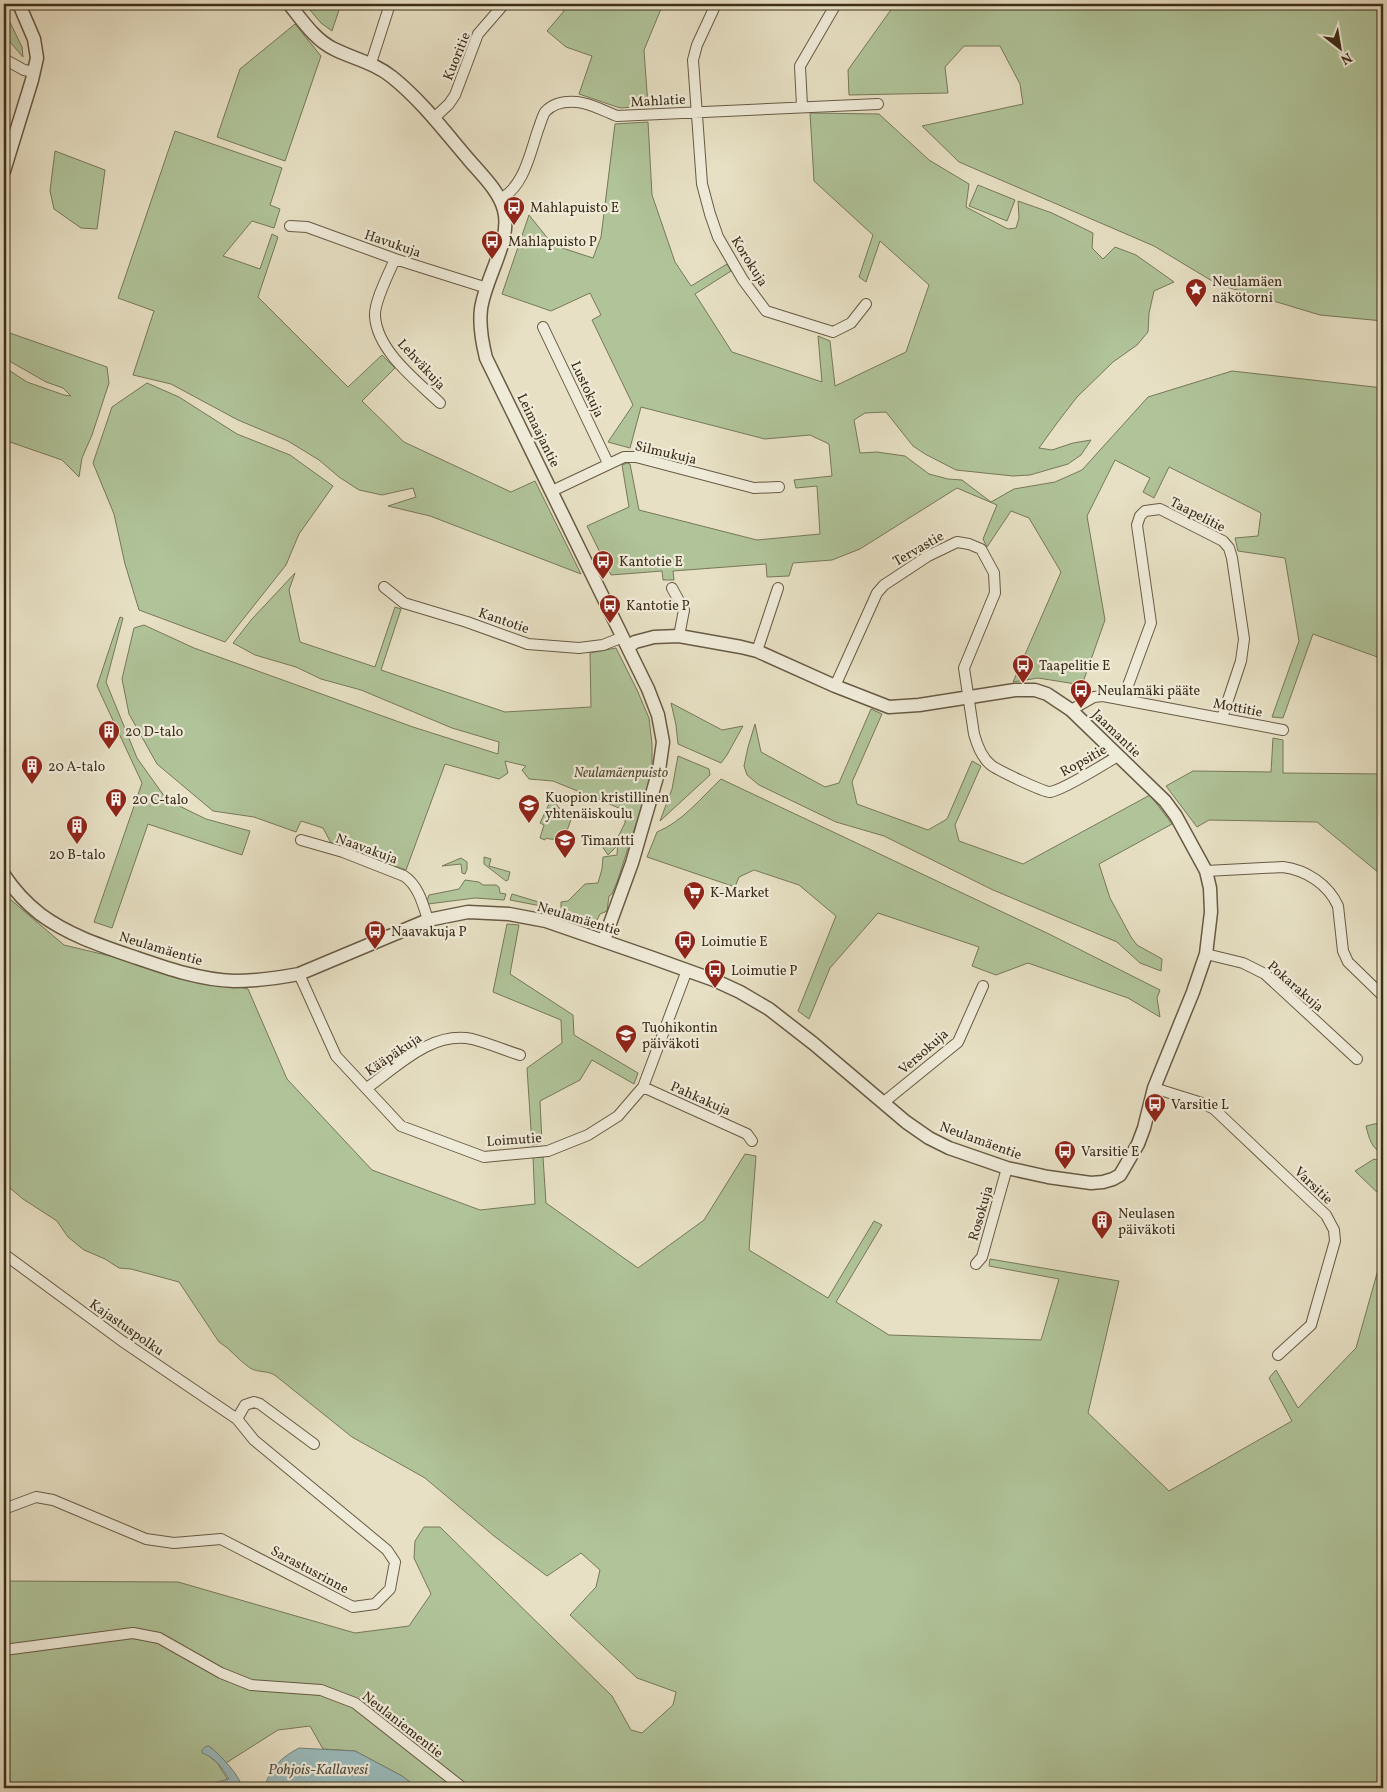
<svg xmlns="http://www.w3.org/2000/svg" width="1387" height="1792" viewBox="0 0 1387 1792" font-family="Vollkorn,serif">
<rect width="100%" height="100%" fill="#e7e0c4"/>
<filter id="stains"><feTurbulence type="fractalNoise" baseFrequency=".004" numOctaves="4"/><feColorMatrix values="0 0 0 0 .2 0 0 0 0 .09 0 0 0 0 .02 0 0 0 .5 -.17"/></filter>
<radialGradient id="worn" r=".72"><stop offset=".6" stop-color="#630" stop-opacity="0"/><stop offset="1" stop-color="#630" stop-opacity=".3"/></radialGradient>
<path fill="#b0c399" stroke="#777859" d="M305 4H341L332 31 321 23Z
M556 4H663L644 50 648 106 620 108 579 94 592 56 566 47 547 31 564 11Z
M895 4H1383V321L1320 315 1217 284 1154 246 959 162 922 126 1023 104 1020 84 1000 46H964L945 67 948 93 849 95 848 70Z
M4 10 22 47 23 57 4 35Z
M295 24 321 56 285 161 217 137 240 69Z
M810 113 879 114 929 160 969 184 966 207 1008 229 1016 228 1019 218 1018 201 1052 213 1093 233 1092 248 1103 259 1115 247 1136 255 1174 282 1154 291 1149 313 1148 332 1137 345 1113 362 1077 397 1057 423 1039 448 1052 450 1073 443 1091 440 1081 455 1068 464 1030 475 1013 476 956 470 925 454 913 446 886 412 865 413 854 420 860 453 877 452 905 456 929 474 948 479 962 480 991 502 1014 489 1055 482 1082 470 1148 397 1232 371 1383 388V659L1313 634 1283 718 1272 717 1299 641 1285 558 1238 551 1235 538 1258 536 1261 513 1169 467 1154 498 1143 492 1150 478 1115 460 1087 516 1105 620 1082 685 1038 678 1013 682 1061 572 1029 518 1011 511 987 547 983 539 997 505 957 488 860 549 832 560 793 563 789 576 767 577 766 564 673 571 674 580H663L662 571 611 575 587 526 629 507 622 465 627 463 630 464 639 510 757 540 820 534 817 486 796 488 794 480 832 476 829 444 810 435 765 439 641 407 630 448 608 442 633 405 592 320 601 315 590 293 551 311 502 294 529 215 553 245 593 258 601 237 615 124 648 122 652 195 675 262 691 286 727 264 731 271 695 294 732 352 822 382 818 336 830 341 835 386 906 352 929 285 880 241 866 282 859 277 873 235 814 181Z
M175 131 282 168 270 205 280 209 274 228 252 221 223 256 260 269 272 234 278 237 258 297 348 387 382 355 395 368 362 401 404 442 511 492 535 481 581 574 430 516 388 506 416 497 413 488 382 495 359 490 339 477 319 460 288 441 238 420 171 384 133 375 154 311 118 298Z
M55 151 105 170 97 229 81 228 54 209 50 191Z
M978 185 1015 200 1007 221 969 206Z
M4 331 107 367 109 383 92 435 82 458 79 477 62 460 10 442 4 429V367L27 382 64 395 71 396 63 388 46 382 4 358Z
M147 383 179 397 237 434 290 455 333 486 299 534 286 565 225 642 139 610 125 564 114 514 93 463 112 407Z
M295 573 289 590 300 642 375 667 395 607 401 609 381 670 505 712 591 707 590 653 616 648 637 690 649 718 652 744V775L617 882 612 894 609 896 607 911 600 914 597 920 574 919 561 911V902L568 901 585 884 598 883 602 869 603 857 617 855 618 837 625 823V814L619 808 553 781 529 779 522 770 526 766 505 761 508 773 499 779 445 764 406 870 331 843 323 828 301 821 296 832 254 817 213 811 157 764 129 714 122 679 134 628 144 625 194 648 413 727 498 754 499 742 452 728 361 690 321 679 296 667 255 655 233 643 252 619Z
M120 617 123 618 106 682 137 758 167 800 206 819 250 831 242 855 148 824 112 928 94 922 142 783 97 686Z
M671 703 722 730 743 726 727 755 721 763 678 744 676 725Z
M871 709 882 714 852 782 857 804 928 830 947 819 972 761 981 766 955 825 959 841 1023 864 1150 795 1172 824 1099 864 1110 898 1131 937 1137 945 1162 959 1161 971 1140 963 1117 942 993 890 884 836 836 822 759 785 747 775 744 766 748 747 755 724 761 752 825 787 839 783Z
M1273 738 1283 740V773L1383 774V919L1379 873 1317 822 1209 820 1197 827 1166 786 1193 771 1271 772Z
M678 756 709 769 710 775 660 821 672 789Z
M721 779 1049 934 1160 990 1157 998 1160 1017 1128 998 1028 963 996 975 972 966 979 947 878 913 830 968 809 1019 798 1011 836 916 799 885 754 870 739 877 735 887 647 857 657 832C682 822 701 798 721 779Z
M550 802 556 803 558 807 572 817 565 836 560 835C556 840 552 840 546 838L545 840 540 838 544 825 540 823Z
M606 838H611L616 847 608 855 602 846Z
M484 857 491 859 489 866 510 872 508 880 506 881 484 864Z
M461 858 467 862V869L465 874 462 873 461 864 442 866Z
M465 880 479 882 483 885H496L499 887 500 893 506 894 504 900 475 898 428 904 427 901 429 895 459 889Z
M4 894 64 945 248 989 287 1079 372 1170 480 1210 535 1204 533 1157H543L546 1203 638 1268 704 1220 745 1154 756 1156 749 1250 828 1298 874 1221 882 1225 836 1302 889 1335 1041 1340 1059 1279 989 1266 990 1259 1119 1281 1088 1413 1169 1491 1292 1421 1269 1378 1276 1370 1298 1408 1356 1348 1383 1252V1788H418L402 1776 355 1751 323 1749 310 1726 278 1730 226 1763 209 1746 208 1755 218 1764 233 1788H4V1581L178 1582 355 1633 409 1626 431 1594 414 1558 415 1541 424 1527H440L612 1696 631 1730 642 1733 673 1705 676 1692 637 1678 570 1615 596 1587 600 1570 581 1553 547 1576 494 1536 425 1478 352 1437 276 1376C268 1370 258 1373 250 1368 238 1360 231 1349 219 1342L179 1282 131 1269 119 1268 105 1259 84 1250 68 1237 57 1221 23 1199 4 1183V1172L8 1166 4 1163Z
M512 894 542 903 541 906 510 900Z
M507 924 519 925 510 974 573 1015 574 1035 638 1073 634 1084 592 1060 580 1080 540 1101 542 1143 532 1145 527 1068 562 1043 561 1020 493 992Z
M1383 1122V1154C1371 1148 1369 1138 1366 1126Z
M1374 1159 1383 1162V1198L1355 1171Z"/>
<path fill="#9abbbd" stroke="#75837b" d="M209 1746C222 1757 237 1772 243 1788H200V1786L229 1779C222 1768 215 1757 202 1753V1750L205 1747Z
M299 1748 355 1751 402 1776 418 1788H267L265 1785C272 1766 282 1757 299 1748Z"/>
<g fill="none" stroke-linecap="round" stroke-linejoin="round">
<g stroke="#685a44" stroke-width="12">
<path id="minor" d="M716 4 697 45 693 60 702 184 710 214 718 237 743 280 766 311 833 332 851 323 866 304
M4 59 24 70 34 72
M371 63 390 4
M802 106 800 66 836 4
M434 118 449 104 455 95 478 34 504 4
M500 199C524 187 530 153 538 130 540 125 542 117 545 112 553 103 566 101 577 102 590 103 604 111 617 116L878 104
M290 226 307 227 395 259 487 288
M395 259C389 273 374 302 375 316 377 351 417 381 440 403
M543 327 608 463
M552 491 624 457H636L754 488 779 487
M384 587 404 603 467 622 528 644 579 648 603 645 623 637
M672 588 684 610 679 636
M757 651 778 588
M835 686 877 593 884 585 928 556 957 542 969 544 981 549 994 573 995 593 964 668 974 734C977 745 982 758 991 765 997 770 1043 792 1050 792 1064 790 1104 764 1118 756
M1123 699 1151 623 1137 525 1140 516 1145 511 1160 509 1223 541 1229 548 1232 558 1244 639 1241 661 1222 718
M1071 710 1094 697 1103 696 1283 730
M301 840 343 852 404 876C418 885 423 904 428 920
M1206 871 1283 867C1306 870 1328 884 1338 906L1343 951 1348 962 1383 996
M1206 954 1243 963 1265 974 1357 1059
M299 974 336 1056 401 1126 484 1157 548 1151 588 1135 618 1116 643 1087 687 970
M643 1087 747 1134 752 1141
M367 1088C398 1066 431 1031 472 1039 488 1043 504 1050 520 1055
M1154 1088 1202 1103 1214 1109 1326 1215 1334 1230 1335 1241 1311 1325 1278 1355
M884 1102 958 1042 983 986
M4 1254 122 1341 237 1419
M976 1264 982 1257 1007 1168
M4 1509 36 1497 53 1500 146 1539 174 1543 221 1539 353 1607 375 1604 390 1589 395 1562 387 1550 254 1440 237 1419 245 1405 254 1402 260 1404 314 1444
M4 1650 133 1633 159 1638 221 1673 251 1685 321 1690 355 1703 463 1788"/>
</g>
<g stroke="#685a44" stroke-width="15">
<path id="tertiary" d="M289 4C302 20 315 40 334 49 354 59 375 63 392 77 422 101 445 132 470 161 482 175 499 191 504 210 512 241 485 278 481 309 479 325 482 342 486 358L648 689 658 715 663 742 659 770 632 863 604 940
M4 171 32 80 37 58 34 39 19 4
M4 875C14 890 26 903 40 914 68 935 102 946 134 957 166 968 200 980 234 981 255 981 278 978 299 974L428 920 468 912 509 914 546 921 650 957 714 980 740 992 769 1009 814 1044 906 1122 929 1138 949 1148 1007 1168 1048 1177 1091 1183 1103 1182 1113 1179 1120 1175 1138 1144 1144 1128 1154 1088 1193 992 1206 954 1211 912 1210 888 1206 871 1176 816 1165 801 1071 710 1047 694 1035 690H1015L919 705 889 707 835 686 757 651 741 647 679 636 654 637 635 642 628 647"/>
</g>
<use href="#minor" stroke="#efebd9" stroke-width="10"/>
<use href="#tertiary" stroke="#efebd9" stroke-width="12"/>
</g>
<defs>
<g id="bus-pin" transform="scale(1.125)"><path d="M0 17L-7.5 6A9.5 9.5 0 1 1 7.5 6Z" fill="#8f2418" stroke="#efebd9"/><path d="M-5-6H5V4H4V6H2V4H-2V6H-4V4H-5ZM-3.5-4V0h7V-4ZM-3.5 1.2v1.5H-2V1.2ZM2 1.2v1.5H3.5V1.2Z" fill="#fff"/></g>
<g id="sight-pin" transform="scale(1.125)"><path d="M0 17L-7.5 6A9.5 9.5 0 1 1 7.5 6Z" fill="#8f2418" stroke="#efebd9"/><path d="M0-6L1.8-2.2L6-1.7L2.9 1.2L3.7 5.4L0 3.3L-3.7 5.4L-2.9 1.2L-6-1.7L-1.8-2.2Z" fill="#fff"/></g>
<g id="building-pin" transform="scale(1.125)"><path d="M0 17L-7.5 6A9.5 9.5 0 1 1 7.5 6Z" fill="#8f2418" stroke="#efebd9"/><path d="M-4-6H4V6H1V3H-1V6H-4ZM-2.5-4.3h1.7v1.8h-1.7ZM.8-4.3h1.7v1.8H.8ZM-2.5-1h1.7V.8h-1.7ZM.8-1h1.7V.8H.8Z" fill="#fff"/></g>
<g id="school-pin" transform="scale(1.125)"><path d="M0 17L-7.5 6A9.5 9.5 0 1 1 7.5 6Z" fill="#8f2418" stroke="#efebd9"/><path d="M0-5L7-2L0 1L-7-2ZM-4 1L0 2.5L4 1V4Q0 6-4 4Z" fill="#fff"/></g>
<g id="supermarket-pin" transform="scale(1.125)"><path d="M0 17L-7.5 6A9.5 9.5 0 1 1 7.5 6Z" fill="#8f2418" stroke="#efebd9"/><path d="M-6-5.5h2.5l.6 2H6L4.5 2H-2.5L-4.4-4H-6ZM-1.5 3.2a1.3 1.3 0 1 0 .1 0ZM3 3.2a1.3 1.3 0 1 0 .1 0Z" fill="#fff"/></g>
</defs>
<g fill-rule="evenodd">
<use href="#bus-pin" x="514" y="207"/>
<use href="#bus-pin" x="492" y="241"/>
<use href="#sight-pin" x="1196" y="289"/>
<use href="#bus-pin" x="603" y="561"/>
<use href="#bus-pin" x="610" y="605"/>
<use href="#bus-pin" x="1023" y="665"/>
<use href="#bus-pin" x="1081" y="690"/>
<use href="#building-pin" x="109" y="731"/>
<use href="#building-pin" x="32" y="766"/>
<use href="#building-pin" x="116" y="799"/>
<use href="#school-pin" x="529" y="805"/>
<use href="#building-pin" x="77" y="826"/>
<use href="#school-pin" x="565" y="840"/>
<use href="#supermarket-pin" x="694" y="892"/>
<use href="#bus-pin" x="375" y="931"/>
<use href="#bus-pin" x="685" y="941"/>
<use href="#bus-pin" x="715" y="970"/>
<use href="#school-pin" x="626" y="1035"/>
<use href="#bus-pin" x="1155" y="1104"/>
<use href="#bus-pin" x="1065" y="1151"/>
<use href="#building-pin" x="1102" y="1221"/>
</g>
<g text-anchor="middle" stroke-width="4.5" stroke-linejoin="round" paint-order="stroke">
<g font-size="14" fill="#3e2e19" stroke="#efebd9">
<text transform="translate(456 56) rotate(-68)" y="5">Kuoritie</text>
<text transform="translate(658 100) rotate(-3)" y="5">Mahlatie</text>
<text transform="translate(393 243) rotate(19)" y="5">Havukuja</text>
<text transform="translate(750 261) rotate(58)" y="5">Korokuja</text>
<text transform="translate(422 364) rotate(47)" y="5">Lehväkuja</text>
<text transform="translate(588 389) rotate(65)" y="5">Lustokuja</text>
<text transform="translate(539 430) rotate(64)" y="5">Leimaajantie</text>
<text transform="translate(666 452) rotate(13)" y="5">Silmukuja</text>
<text transform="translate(1198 514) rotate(27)" y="5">Taapelitie</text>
<text transform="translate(918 548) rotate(-30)" y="5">Tervastie</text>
<text transform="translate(504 620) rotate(19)" y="5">Kantotie</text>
<text transform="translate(1238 707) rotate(11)" y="5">Mottitie</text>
<text transform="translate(1117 733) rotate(44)" y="5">Jaamantie</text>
<text transform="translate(1083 760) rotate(-29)" y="5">Ropsitie</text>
<text transform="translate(367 848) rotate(20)" y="5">Naavakuja</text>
<text transform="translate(579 918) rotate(17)" y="5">Neulamäentie</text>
<text transform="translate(161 948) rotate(17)" y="5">Neulamäentie</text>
<text transform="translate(1296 986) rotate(41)" y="5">Pokarakuja</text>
<text transform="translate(923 1051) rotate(-41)" y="5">Versokuja</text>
<text transform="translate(393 1054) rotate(-34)" y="5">Kääpäkuja</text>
<text transform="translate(701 1098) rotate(24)" y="5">Pahkakuja</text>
<text transform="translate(514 1139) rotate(-4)" y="5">Loimutie</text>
<text transform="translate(981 1140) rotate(20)" y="5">Neulamäentie</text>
<text transform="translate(1314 1185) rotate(44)" y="5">Varsitie</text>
<text transform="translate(980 1213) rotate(-74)" y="5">Rosokuja</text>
<text transform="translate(127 1327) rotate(35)" y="5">Kajastuspolku</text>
<text transform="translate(310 1569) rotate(28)" y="5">Sarastusrinne</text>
<text transform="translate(403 1724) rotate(38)" y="5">Neulaniementie</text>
</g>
<g font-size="14" fill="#3e2e19" stroke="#efebd9" text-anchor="start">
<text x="530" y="212">Mahlapuisto E</text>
<text x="508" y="246">Mahlapuisto P</text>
<text x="1212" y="286">Neulamäen<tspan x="1212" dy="16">näkötorni</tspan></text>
<text x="619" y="566">Kantotie E</text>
<text x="626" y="610">Kantotie P</text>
<text x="1039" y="670">Taapelitie E</text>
<text x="1097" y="695">Neulamäki pääte</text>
<text x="125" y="736">20 D-talo</text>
<text x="48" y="771">20 A-talo</text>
<text x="545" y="802">Kuopion kristillinen<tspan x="545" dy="16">yhtenäiskoulu</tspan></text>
<text x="132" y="804">20 C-talo</text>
<text x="581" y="845">Timantti</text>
<text x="77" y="859" text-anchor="middle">20 B-talo</text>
<text x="710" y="897">K-Market</text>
<text x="391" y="936">Naavakuja P</text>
<text x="701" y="946">Loimutie E</text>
<text x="731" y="975">Loimutie P</text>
<text x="642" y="1032">Tuohikontin<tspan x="642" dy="16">päiväkoti</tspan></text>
<text x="1171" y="1109">Varsitie L</text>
<text x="1081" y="1156">Varsitie E</text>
<text x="1118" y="1218">Neulasen<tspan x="1118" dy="16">päiväkoti</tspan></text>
</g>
<g font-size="14" font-style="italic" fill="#554c33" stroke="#efebd9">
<text x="621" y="777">Neulamäenpuisto</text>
</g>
<g font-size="15" font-style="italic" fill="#555142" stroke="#efebd9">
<text x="318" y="1774">Pohjois-Kallavesi</text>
</g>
</g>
<rect width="1387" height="1792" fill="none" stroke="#e7e0c4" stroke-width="20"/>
<rect x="5" y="5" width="1377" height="1782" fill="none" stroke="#3e2e19" stroke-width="2.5"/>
<rect x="10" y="10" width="1367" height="1772" fill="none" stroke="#3e2e19"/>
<g transform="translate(1340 48) rotate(149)" stroke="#efebd9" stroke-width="4" paint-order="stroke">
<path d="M0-4L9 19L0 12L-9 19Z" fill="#3e2e19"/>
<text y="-8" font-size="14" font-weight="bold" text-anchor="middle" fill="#3e2e19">N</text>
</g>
<rect width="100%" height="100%" filter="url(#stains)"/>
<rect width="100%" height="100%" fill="url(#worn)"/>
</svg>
